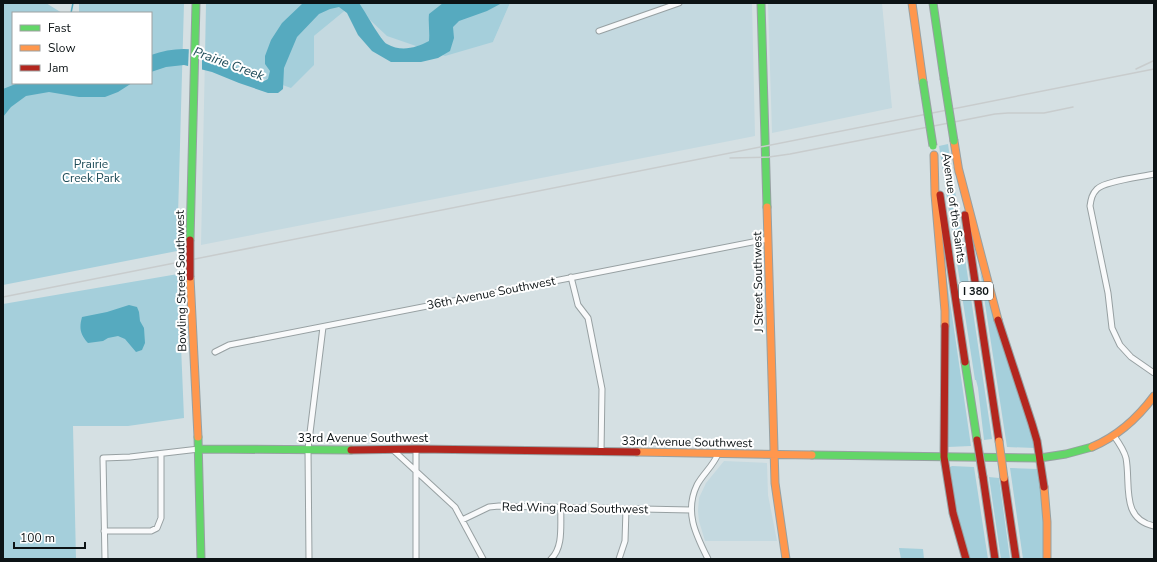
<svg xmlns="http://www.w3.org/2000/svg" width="1157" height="562" viewBox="0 0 1157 562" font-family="'Nunito Sans',sans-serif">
<rect width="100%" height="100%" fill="#d5e0e3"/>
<path fill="#c4d9e0" d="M510 3H752L755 136 201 245 205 57 313 65 314 36 353 4 493 42Z
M768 3H882L892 108 772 133Z
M724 461 767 463 768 495 777 541H705L699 521 698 511 699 498 706 483Z"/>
<path fill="#a5cfdb" d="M3 3H46L62 13H13V83H151V13H79V3H184L177 251 3 285Z
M206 3H510L493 42 445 56 387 36 353 4 314 36V65L291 88 205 57Z
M948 144 992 439 984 440 978 388 976 380H975L939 146Z
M980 271 1020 394 1035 448 1007 447Z
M178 274 184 418 128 426H73L76 559H3V304Z
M946 274 971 446 948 447Z
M952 466 974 467 988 559H969L956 510 950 467Z
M1010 468 1038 469 1045 537 1044 559H1023Z
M989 477 999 478 1010 559H1001Z
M899 548 923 549 924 559H901Z"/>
<path fill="#56aabf" d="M303 3H359C365 11 381 41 387 44 401 52 416 48 429 41 430 32 428 23 429 14L443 3H502L487 11 459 21 453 27 454 38 450 51 438 58 421 62H391L372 51 358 35 347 13 339 7 330 9 319 14 297 37 284 68 283 89 278 93H268L239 83 212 72 184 65 166 67 151 72V55C175 46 200 47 223 58 228 61 232 65 236 67 245 73 254 77 264 81L268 79 270 71 265 64V56L271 40 282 23Z
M18 83H132L118 92 105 97H79L49 92 26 96 11 107 3 117V89Z
M129 305 137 307 139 312 140 321 144 328 145 343 142 350 136 352 125 339 118 336 108 338 103 341 88 343C80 334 79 328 82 317L107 312Z"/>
<path fill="#d5e0e3" d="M189 46 202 49V71L188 68Z"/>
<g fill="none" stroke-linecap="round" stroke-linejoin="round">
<path stroke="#56aabf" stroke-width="1.5" d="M71 13 73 3"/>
<g stroke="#97a0a2" stroke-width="7">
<path id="street" d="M599 31 679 3
M1154 174C1141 177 1105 181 1097 189 1092 194 1091 199 1090 206L1108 293 1112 328 1120 345 1131 357 1154 373
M571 277 578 305 588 318 602 389 601 452
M215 352 229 345 768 239
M1114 436C1119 443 1124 450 1126 458 1131 483 1120 519 1154 526
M392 449 455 507 483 559
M416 449V559
M462 520 489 507 499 506 691 510
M104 531H151L157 528 161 518V454
M105 559 103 458 130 457 199 449
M309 559 308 449 323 327
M551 559C564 547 560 524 561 508
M619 559 625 541 626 509
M708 559C696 535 684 512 697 485 703 474 713 466 718 454"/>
</g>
<g stroke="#97a0a2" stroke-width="9">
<path id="fast" d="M761 3 767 207
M933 3 944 78
M190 240 196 3
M965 362 977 440
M198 437 201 559
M199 449 351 450
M812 455 1040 458 1066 454 1092 447"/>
</g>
<g stroke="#97a0a2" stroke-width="9">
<path id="slow" d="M912 3 923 82
M954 141 959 172
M934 155 935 194 945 311V326
M958 167 998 320
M767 207 775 483 786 559
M190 277 198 437
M1092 447C1118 436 1137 419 1154 396
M637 452 812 455
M1044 487 1047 522V559"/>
</g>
<g stroke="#97a0a2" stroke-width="9">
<path id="jam" d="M940 195 965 362
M965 215 999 441
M998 320 1032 424 1037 441 1044 487
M945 326 944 457 953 513 966 559
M351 450 416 449 637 452
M983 477 995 559
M1004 478 1016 559"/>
</g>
<use href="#street" stroke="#f9fafb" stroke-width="5"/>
<use href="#fast" stroke="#63d668" stroke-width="7"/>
<use href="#slow" stroke="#ff974d" stroke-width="7"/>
<use href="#jam" stroke="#b3261e" stroke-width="7"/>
<path stroke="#c8cccd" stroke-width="1.5" d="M1136 69 1153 61
M730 158 769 157 790 154 995 114 1008 113H1044L1073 107
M3 297 1154 69"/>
<g stroke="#97a0a2" stroke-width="9" stroke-linecap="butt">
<path id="fast-bridge" d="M944 78 954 141
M923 82 933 146"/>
</g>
<g stroke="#97a0a2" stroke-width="9" stroke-linecap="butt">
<path id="slow-bridge" d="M999 441 1004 478"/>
</g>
<g stroke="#97a0a2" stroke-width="9" stroke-linecap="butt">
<path id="jam-bridge" d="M190 240V277
M977 440 983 477"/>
</g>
<use href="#fast-bridge" stroke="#63d668" stroke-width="7"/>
<use href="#slow-bridge" stroke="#ff974d" stroke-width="7"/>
<use href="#jam-bridge" stroke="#b3261e" stroke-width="7"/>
</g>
<g text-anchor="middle" stroke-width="4" stroke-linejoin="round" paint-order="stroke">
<rect fill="#fff" stroke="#555a5b" stroke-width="1" x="959" y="282" width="34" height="18" rx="3"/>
<g font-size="11" font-weight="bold" fill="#0c1315">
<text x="976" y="295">I 380</text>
</g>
<g font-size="12" fill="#1d4b57" stroke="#fff">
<text x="91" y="168">Prairie<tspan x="91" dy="14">Creek Park</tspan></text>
</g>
<g font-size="12" fill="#0c1315" stroke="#fff">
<text transform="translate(954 208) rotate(82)" y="4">Avenue of the Saints</text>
<text transform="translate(181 281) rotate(-91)" y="4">Bowling Street Southwest</text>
<text transform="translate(758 282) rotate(-91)" y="4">J Street Southwest</text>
<text transform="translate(491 293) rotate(-11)" y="4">36th Avenue Southwest</text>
<text x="363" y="442">33rd Avenue Southwest</text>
<text transform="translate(687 442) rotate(1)" y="4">33rd Avenue Southwest</text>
<text transform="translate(575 508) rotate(1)" y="4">Red Wing Road Southwest</text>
</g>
<g font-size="13" font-style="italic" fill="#1f4c59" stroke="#fff">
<text transform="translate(229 63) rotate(20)" y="5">Prairie Creek</text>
</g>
</g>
<rect width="1157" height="562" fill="none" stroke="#0c1315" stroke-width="8"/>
<rect x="12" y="12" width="140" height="72" fill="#ffffff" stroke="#9ea1a1"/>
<rect x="20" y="25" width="20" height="6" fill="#63d668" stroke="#9ea1a1"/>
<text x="48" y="32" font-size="12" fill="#0c1315">Fast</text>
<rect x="20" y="45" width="20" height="6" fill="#ff974d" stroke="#9ea1a1"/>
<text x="48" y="52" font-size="12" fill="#0c1315">Slow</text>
<rect x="20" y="65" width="20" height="6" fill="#b3261e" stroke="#9ea1a1"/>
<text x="48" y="72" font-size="12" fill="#0c1315">Jam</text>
<path d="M14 542v6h71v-6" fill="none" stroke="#0c1315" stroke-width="2"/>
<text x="20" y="542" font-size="12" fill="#0c1315" stroke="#ffffff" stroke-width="3" paint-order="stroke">100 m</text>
</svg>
